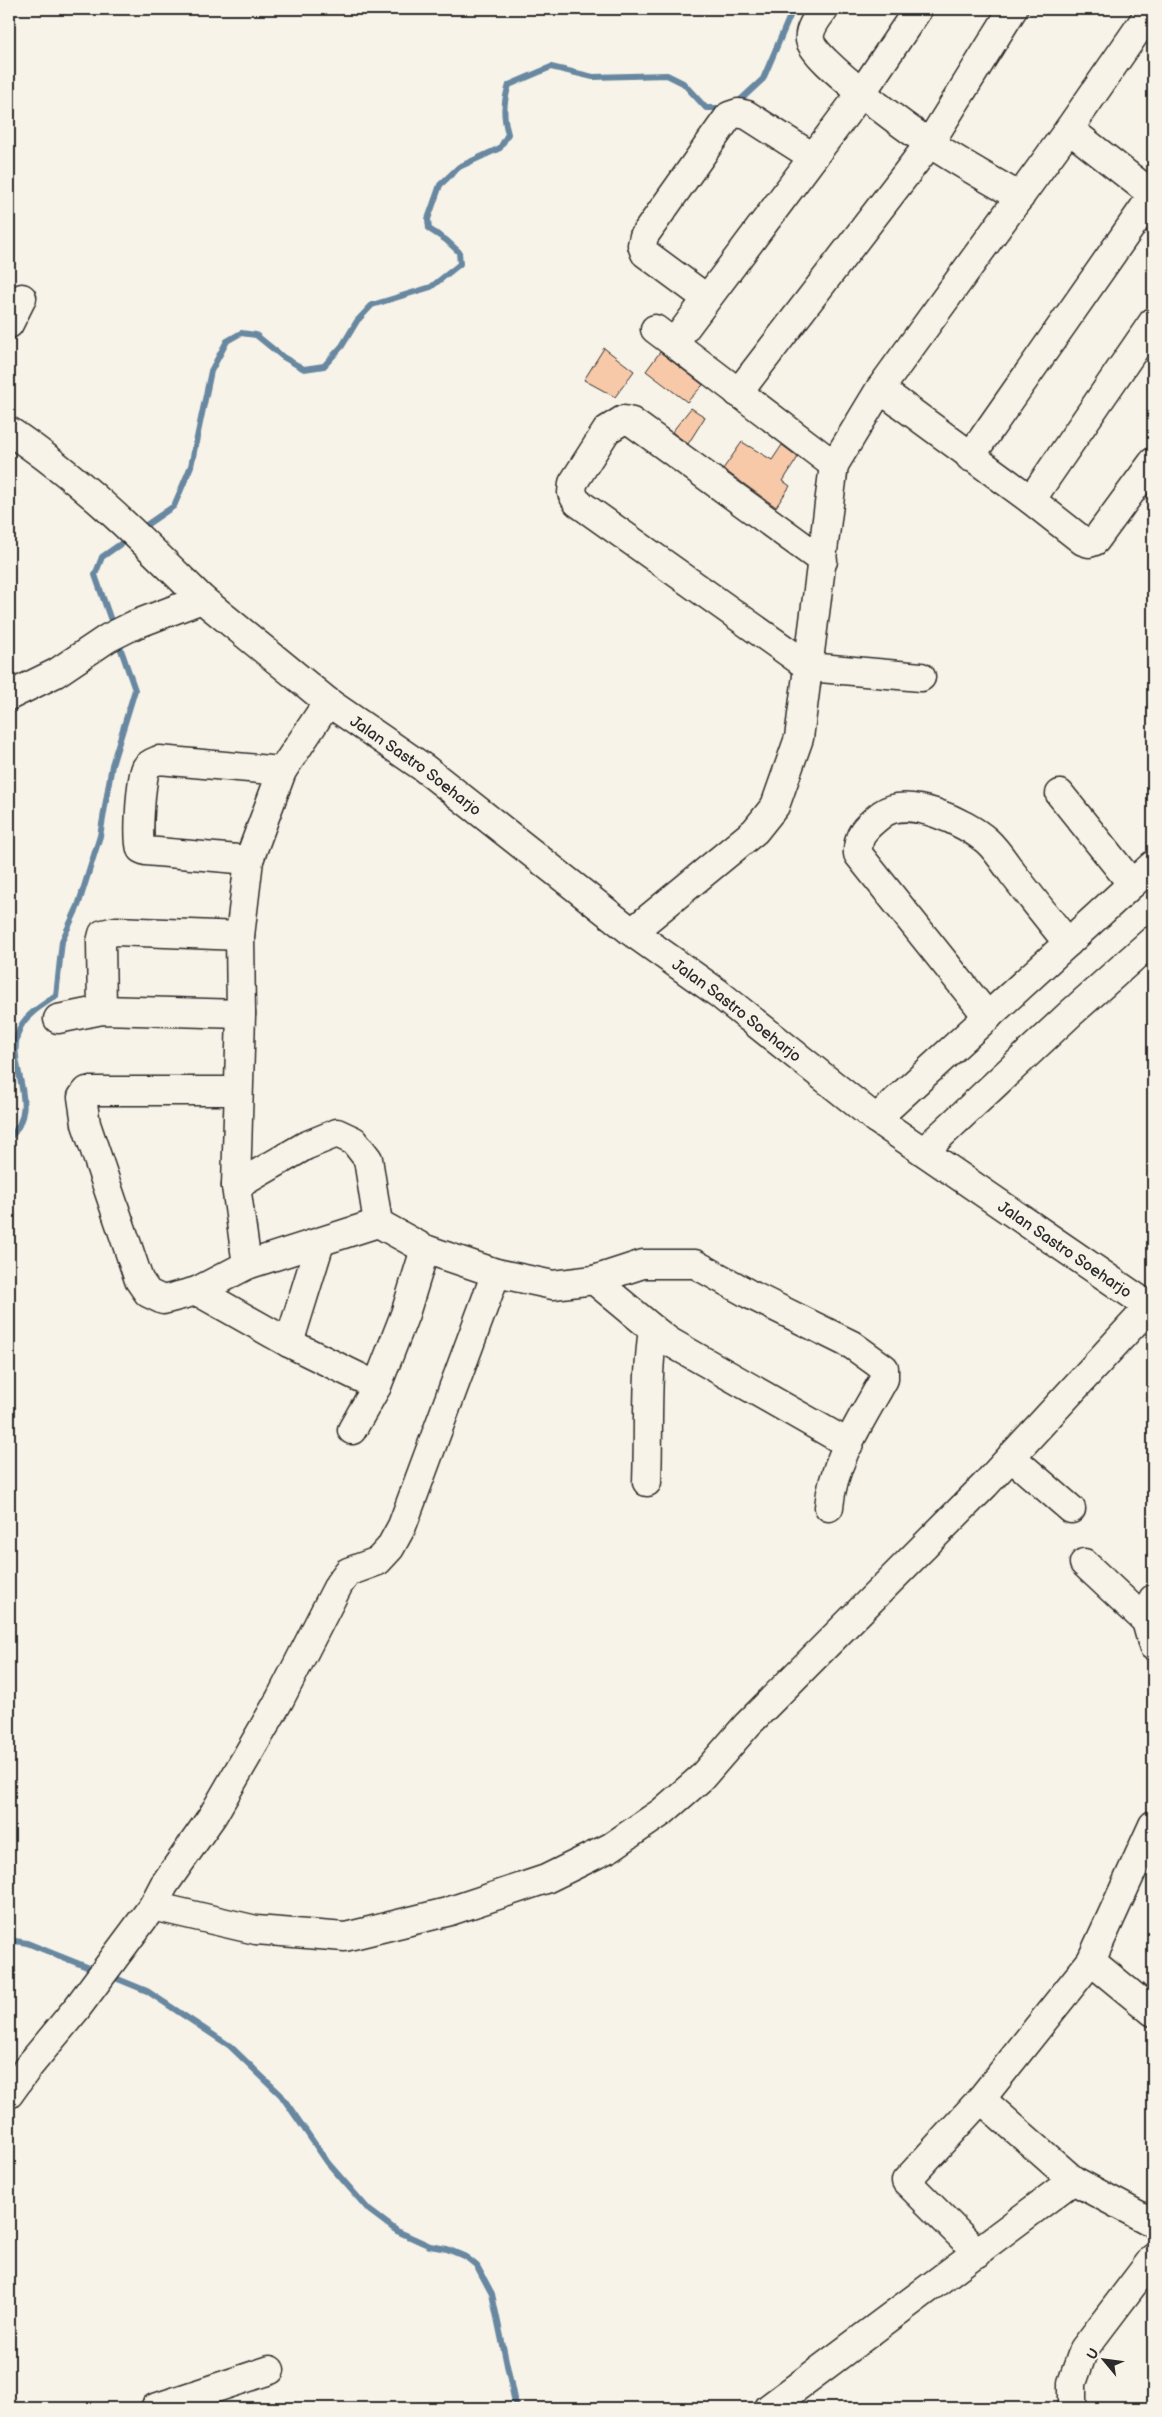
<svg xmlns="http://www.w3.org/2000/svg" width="1162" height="2417" viewBox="0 0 1162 2417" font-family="'Balsamiq Sans',sans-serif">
<rect width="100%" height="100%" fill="#f7f3e8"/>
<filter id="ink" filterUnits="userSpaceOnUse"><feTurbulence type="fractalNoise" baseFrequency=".02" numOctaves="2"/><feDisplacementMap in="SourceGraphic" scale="10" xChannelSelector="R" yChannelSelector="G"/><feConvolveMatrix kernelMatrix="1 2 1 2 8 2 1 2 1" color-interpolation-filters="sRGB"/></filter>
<g filter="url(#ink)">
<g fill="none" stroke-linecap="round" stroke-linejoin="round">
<path stroke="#6887a0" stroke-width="6" d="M736 104 763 79 793 9
M139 530 174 506 191 466 211 371 227 341 241 333 256 335 283 357 304 369 324 366 342 346 357 321 372 305 431 287 460 264 459 252 446 240 429 229 428 219 440 185 459 167 500 148 508 134C503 116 503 103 509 85L551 67 593 77 667 75 683 83 706 108H725
M114 629 95 575 102 557 129 538
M9 1139C45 1102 1 1064 21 1026 27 1014 44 1004 56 996L62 941 78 906 100 836 112 765 135 690 118 641
M9 1940 27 1943 97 1971
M108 1975 147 1991 230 2046 281 2095 328 2163 369 2210 397 2231 430 2246 447 2249 466 2257 477 2266 492 2294 516 2408"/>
</g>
<path fill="#f8c9a8" stroke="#2b2b2b" d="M604 348 634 371 615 397 584 380Z
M660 352 703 385 687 402 646 371Z
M691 408 705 417 688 444 672 432Z
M742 442 772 460 782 445 798 457 783 481 790 486 776 507 723 469Z"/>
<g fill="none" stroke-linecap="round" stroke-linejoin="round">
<g stroke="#2b2b2b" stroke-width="31">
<g id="minor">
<path d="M824 9C818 17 808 29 810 40 813 60 910 131 931 144 960 163 990 180 1020 197"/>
<path d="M706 298 645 253 642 245 644 236 729 116 738 113 747 115 813 157"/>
<path d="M9 324 22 298"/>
<path d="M655 329 834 465"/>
<path d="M674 343 862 92 918 9"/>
<path d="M880 389 1031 500 1083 541 1089 543 1095 541 1153 462"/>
<path d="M738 393 929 144 1013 9"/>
<path d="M9 431C80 478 142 540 202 599"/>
<path d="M970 457 1153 195 1069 129"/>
<path d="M1031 500 1153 322"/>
<path d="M823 561 632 422 623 420 607 430 573 483 572 493 577 502 809 667 921 677"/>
<path id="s1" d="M9 696 56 673 108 638 134 625 202 599 328 702 424 768 632 932 718 993 876 1119 1153 1309"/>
<path d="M249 860 146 851 141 849C137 838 141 777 146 768 149 763 154 762 159 760L282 771"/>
<path d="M1132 884 1153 865"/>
<path d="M632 932 755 831 775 806 799 738 834 465 880 389 1069 129 1152 9"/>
<path d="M102 1010 101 942 103 934 116 931 240 936"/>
<path d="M988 1017 858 854C857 833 867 826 882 814 908 795 965 822 987 841 997 850 1005 863 1013 874 1031 897 1049 920 1068 943"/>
<path d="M58 1019 102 1010 241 1014"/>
<path d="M237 1091H87L82 1097 86 1124 139 1280 148 1293 163 1300 197 1291 247 1265 378 1223 425 1249 496 1273 553 1285 594 1280 643 1264H695L749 1294 852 1345 884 1368V1379C862 1419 833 1461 829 1507"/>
<path d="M876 1119 1132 884 1060 794"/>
<path d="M924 1151 1070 1014 1153 940"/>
<path d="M236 1186 305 1146 337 1133 354 1141 368 1159 378 1223"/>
<path d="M247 1265 236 1186 241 1014 240 936 249 860 282 771 328 702"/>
<path d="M594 1280 653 1329C646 1380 649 1431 647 1482"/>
<path d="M197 1291 289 1343 377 1386"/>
<path d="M653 1329 670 1342 849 1444"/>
<path d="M289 1343 320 1243"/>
<path d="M352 1430 377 1386 405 1314 425 1249"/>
<path d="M1011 1457 1071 1509"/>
<path d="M1084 1563 1146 1621"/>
<path d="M1153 1599 1146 1621 1153 1646"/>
<path d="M153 1906 256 1930 345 1937 447 1912 546 1879 611 1847 662 1812 701 1778 747 1725 985 1485 1150 1306"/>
<path d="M1091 1961 1153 2012"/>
<path d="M9 2094 29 2066 77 2008 153 1906 164 1885 213 1815 280 1699 339 1584 348 1572 378 1561 390 1548 402 1526 496 1273"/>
<path d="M1073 2180 1153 2223"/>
<path d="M978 2253 906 2181 981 2099"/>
<path d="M155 2408 270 2370"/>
<path d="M769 2408 1073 2180 981 2099 1091 1961 1153 1825"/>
<path d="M1072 2408V2383L1084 2349 1153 2258"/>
</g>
</g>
<use href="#minor" stroke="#f7f3e8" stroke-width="28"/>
</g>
</g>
<g text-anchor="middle" stroke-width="4" stroke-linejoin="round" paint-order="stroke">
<g font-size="16" fill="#2b2b2b" stroke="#f7f3e8">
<text dy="6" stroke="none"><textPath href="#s1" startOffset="488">Jalan Sastro Soeharjo</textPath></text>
<text dy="6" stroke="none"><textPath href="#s1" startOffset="892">Jalan Sastro Soeharjo</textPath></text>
<text dy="6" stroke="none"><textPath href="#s1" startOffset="1298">Jalan Sastro Soeharjo</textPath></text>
</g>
</g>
<rect width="1162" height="2417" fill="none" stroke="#f7f3e8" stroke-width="30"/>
<rect x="15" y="15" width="1132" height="2387" fill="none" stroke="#2b2b2b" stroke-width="2" filter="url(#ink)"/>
<g transform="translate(1104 2360) rotate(299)" stroke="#f7f3e8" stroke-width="4" paint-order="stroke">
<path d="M0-4L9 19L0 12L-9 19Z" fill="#2b2b2b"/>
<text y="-8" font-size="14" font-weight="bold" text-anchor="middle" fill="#2b2b2b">U</text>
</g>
</svg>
